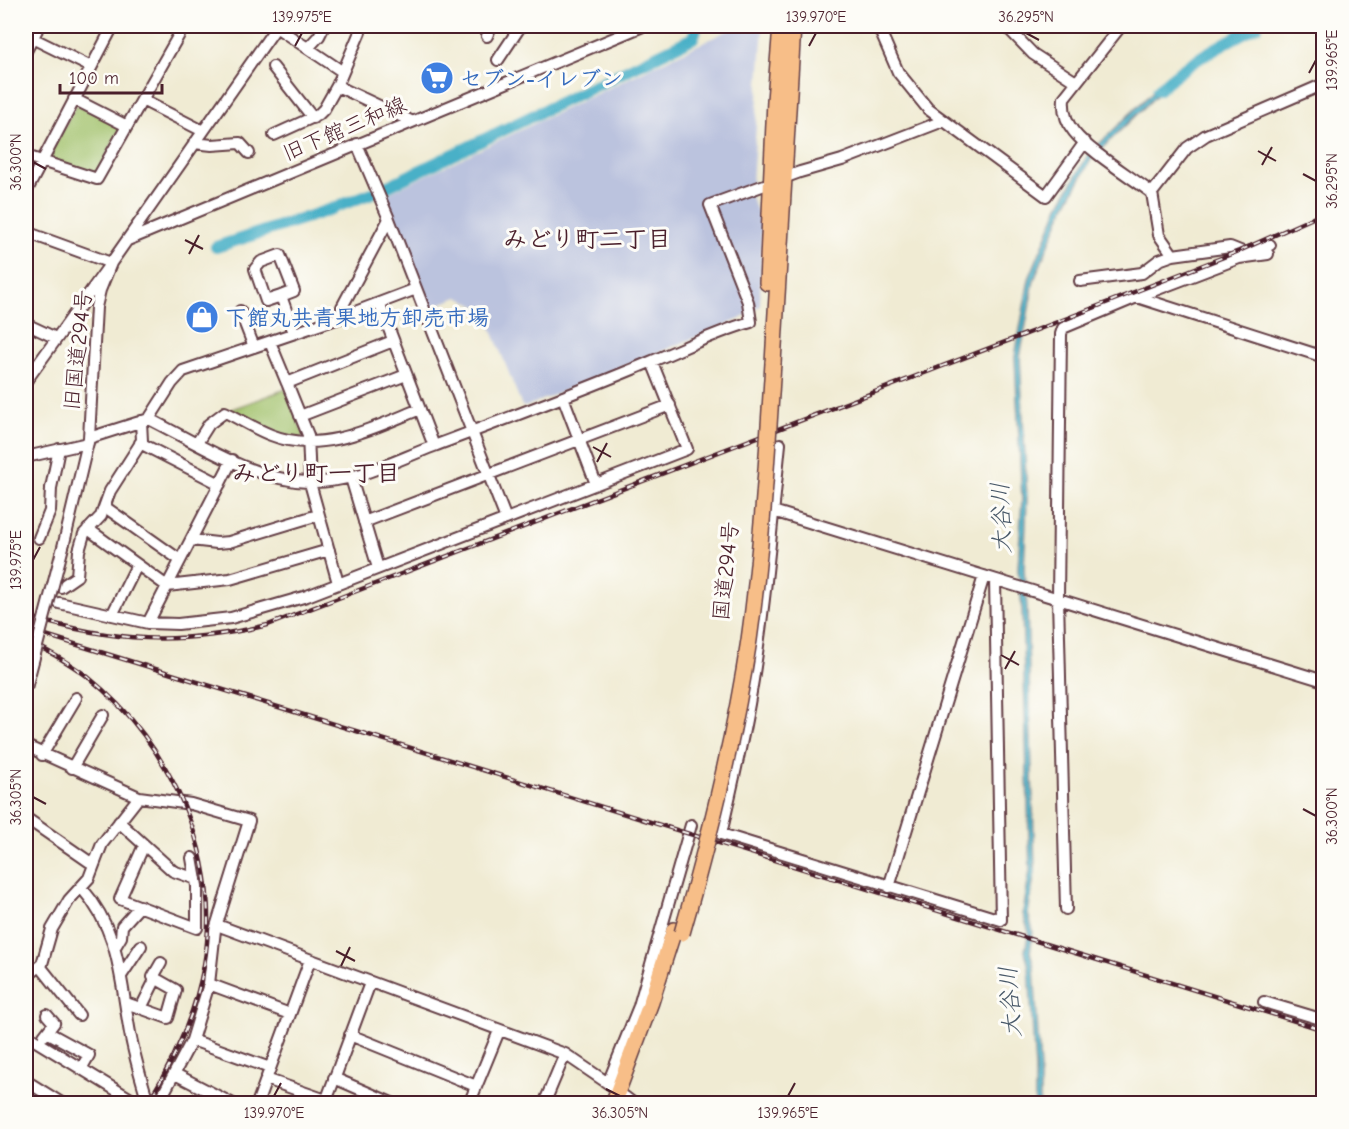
<svg xmlns="http://www.w3.org/2000/svg" width="1349" height="1129" viewBox="0 0 1349 1129" font-family="'Comic Neue','Klee One',sans-serif">
<rect width="100%" height="100%" fill="#fdfcf7"/>
<filter id="ink" filterUnits="userSpaceOnUse"><feTurbulence type="fractalNoise" baseFrequency=".0167" numOctaves="2"/><feDisplacementMap in="SourceGraphic" scale="12" xChannelSelector="R" yChannelSelector="G"/><feConvolveMatrix kernelMatrix="1 2 1 2 8 2 1 2 1" color-interpolation-filters="sRGB"/></filter>
<filter id="wash" filterUnits="userSpaceOnUse"><feTurbulence type="fractalNoise" baseFrequency=".008" numOctaves="4" result="noise"/><feDisplacementMap in="SourceGraphic" scale="24" xChannelSelector="R" yChannelSelector="G"/><feGaussianBlur stdDeviation="1.35" result="paint"/><feColorMatrix in="noise" values="0 0 0 0 0 0 0 0 0 0 0 0 0 0 0 0 0 1.4 0 .05"/><feComposite in="paint" operator="in"/></filter>
<g filter="url(#wash)">
<rect width="100%" height="100%" fill="#f0ebd3"/>
<path fill="#bbc3de" d="M743 26H763L751 197 762 222 760 306 740 319 525 407 522 406 484 310 458 297 429 308 385 195 725 32Z"/>
<path fill="#a0c16b" stroke="#75704b" stroke-width="1.5" d="M76 105 122 125 97 174 51 161 49 156Z
M286 389 304 436 302 438 286 436 232 412V409Z"/>
<path fill="#48b0c7" stroke="#496879" stroke-width="1.5" d="M1168 77 1171 81 1092 158 1064 208 1034 280 1020 357 1027 499 1024 569 1027 607 1035 871 1028 914 1033 931 1030 952 1034 967 1040 1069V1103H1035V1069L1029 967 1025 951 1029 932 1023 914 1030 870 1022 607 1018 569 1022 499 1015 357 1029 279 1059 206 1088 155Z"/>
<g fill="none" stroke-linecap="round" stroke-linejoin="round">
<path stroke="#48b0c7" stroke-width="12" d="M1158 90C1186 63 1222 44 1257 26
M382 189 693 38 697 26
M216 247 326 211 372 193"/>
</g>
</g>
<g filter="url(#ink)">
<g fill="none" stroke-linecap="round" stroke-linejoin="round">
<g stroke="#633e44" stroke-width="14">
<path id="minor" d="M878 26 898 72 928 109 1046 196 1085 142
M1006 26 1033 54 1076 82
M1121 26 1064 98C1063 110 1066 122 1074 132 1090 152 1130 176 1152 193L1187 148 1206 135 1324 84
M276 27 343 72
M360 32 337 86 411 121
M26 35 91 67
M487 36 491 26
M308 48 319 36 324 26
M26 51 39 26
M498 60 518 30 512 26
M273 67 313 118
M74 99 127 126
M142 100 203 131
M274 135 318 115 324 109 337 86
M194 143 212 145 240 143 249 153
M357 144 389 219 506 519
M26 156 97 179 184 26
M26 192 113 26
M26 232 111 263 26 381
M128 240 643 26
M1173 255 1230 247 1245 253 1270 245
M1080 281 1142 273 1159 260 1173 255 1159 235 1152 193
M281 296 294 291 280 255 261 262 255 269 266 301 281 296 294 333
M1137 297 1239 258 1268 254
M379 303 434 446
M240 311 254 347
M342 317V307L389 219
M26 324 56 338
M270 342 287 383
M563 397 596 484
M300 416 406 375
M149 419C197 443 253 480 308 482 352 484 394 461 434 446 506 419 579 392 650 362 684 348 716 332 751 322L748 302 710 205 800 172 842 160 943 121
M89 438 149 419 172 383 183 371 342 317 416 289
M140 443 220 484
M197 443 209 424 225 412C240 419 255 429 271 435 321 455 373 428 420 409
M780 444C771 531 764 618 749 704 741 748 731 791 721 834L1001 920 995 580
M26 457 88 443
M351 478 378 568
M105 507 180 560
M773 511 1324 681
M364 522 670 405
M88 529 167 586 230 579 329 550
M39 538 50 511 51 488 59 449
M191 540 217 543 229 542 318 515
M64 543 89 438 96 307 100 290 111 263 277 26
M338 583 310 483 308 435 287 383 393 341
M61 587 77 576 79 551 84 534 101 516 110 491 142 441 141 421
M59 603 148 623 178 624 231 618 307 596 687 449 652 362
M112 615 137 565
M148 623 232 460
M26 746 139 797 191 804 249 821 215 930 209 984 192 1040 158 1104
M42 755 76 698
M72 768 103 715
M26 818 94 865
M119 822 173 871 196 879
M144 845 120 899 197 928V886L192 858
M81 887C120 932 120 977 130 1033 134 1054 140 1075 146 1095L139 1104
M889 887 984 576
M1066 909 1058 599 1061 334 1063 328 1137 297 1324 357
M217 925 565 1054 618 1090
M115 947 121 937 122 926 140 906
M40 966 79 1015
M121 976 141 946
M26 977 42 964 52 929 69 900 89 878 102 844 139 797
M209 984 290 1014
M1264 1002 1324 1020
M126 1003 168 1018 176 990 153 977 161 963
M141 1008 156 978
M47 1032 89 1055 81 1069
M26 1035 139 1104
M350 1035 476 1086
M44 1036 54 1023 47 1015
M192 1040 270 1068
M175 1074 233 1104
M334 1078 394 1104
M266 1079 326 1100
M26 1081 63 1104
M608 1083 639 1006 691 825
M625 1097 634 1104
M257 1104 310 960
M325 1104 370 983
M469 1104 499 1031
M544 1104 565 1054"/>
</g>
<g stroke="#633e44" stroke-width="18">
<path id="highway" d="M767 283 775 100 781 26
M773 363 793 26
M613 1104 651 1002 674 930"/>
</g>
<use href="#minor" stroke="#fff" stroke-width="10"/>
<use href="#highway" stroke="#f7be88" stroke-width="15"/>
<g stroke="#4a1f2b" stroke-width="4.5">
<path id="rail" d="M26 616C114 642 178 646 268 625L1065 319 1239 251 1324 213
M26 629 1324 1030
M26 639C47 651 69 662 88 677 171 744 223 858 204 965 195 1015 174 1061 147 1104"/>
</g>
<use href="#rail" stroke="#fdfcf7" stroke-width="2" stroke-dasharray="7" stroke-linecap="butt"/>
<g stroke="#633e44" stroke-width="14" stroke-linecap="butt">
<path id="minor-bridge" d="M26 688 64 543"/>
</g>
<g stroke="#633e44" stroke-width="18" stroke-linecap="butt">
<path id="highway-bridge" d="M682 933C710 836 734 739 749 640 762 548 767 456 773 363"/>
</g>
<use href="#minor-bridge" stroke="#fff" stroke-width="10"/>
<use href="#highway-bridge" stroke="#f7be88" stroke-width="15"/>
</g>
</g>
<path fill="none" stroke="#4a1f2b" stroke-width="2" d="M1026 33 1039 40M295 46 302 33M809 46 816 33M1309 73 1316 60M1258 151 1276 161M33 162 46 169M1262 165 1272 147M1303 174 1316 181M185 240 203 249M189 254 199 235M593 447 611 457M597 462 607 443M33 560 40 547M1001 655 1019 665M1005 669 1015 651M33 797 46 804M1303 809 1316 816M336 951 355 961M341 966 350 947M606 1089 620 1096M274 1096 281 1083M788 1096 795 1083"/>
<defs>
<g id="supermarket-disc" transform="scale(1.725)"><circle r="9.5" fill="#3f7fe0" stroke="#fdfcf7"/><path d="M-6-5.5h2.5l.6 2H6L4.5 2H-2.5L-4.4-4H-6ZM-1.5 3.2a1.3 1.3 0 1 0 .1 0ZM3 3.2a1.3 1.3 0 1 0 .1 0Z" fill="#fff"/></g>
<g id="shop-disc" transform="scale(1.725)"><circle r="9.5" fill="#3f7fe0" stroke="#fdfcf7"/><path d="M-5-2.5h2.3a2.7 3.5 0 0 1 5.4 0H5L5.5 6h-11ZM-1.5-2.5h3a1.5 2.3 0 0 0-3 0Z" fill="#fff"/></g>
</defs>
<g fill-rule="evenodd">
<use href="#supermarket-disc" x="437" y="78"/>
<use href="#shop-disc" x="202" y="317"/>
</g>
<g text-anchor="middle" stroke-width="6" stroke-linejoin="round" paint-order="stroke">
<g font-size="22" font-weight="bold" fill="#366cbe" stroke="#fdfcf7" text-anchor="start">
<text x="460" y="86">セブン-イレブン</text>
<text x="225" y="325">下館丸共青果地方卸売市場</text>
</g>
<g font-size="22" fill="#4a1f2b" stroke="#fdfcf7">
<text transform="translate(344 128) rotate(-23)" y="8">旧下館三和線</text>
<text transform="translate(77 350) rotate(-84)" y="8">旧国道294号</text>
<text transform="translate(725 571) rotate(-84)" y="8">国道294号</text>
</g>
<g font-size="24" font-weight="bold" fill="#4a1f2b" stroke="#fdfcf7">
<text x="587" y="247">みどり町二丁目</text>
<text x="316" y="481">みどり町一丁目</text>
</g>
<g font-size="24" font-style="italic" fill="#495969" stroke="#fdfcf7">
<text transform="translate(1001 518) rotate(-92)" y="8">大谷川</text>
<text transform="translate(1010 1002) rotate(-94)" y="8">大谷川</text>
</g>
</g>
<rect width="1349" height="1129" fill="none" stroke="#fdfcf7" stroke-width="66"/>
<path d="M60 84v9h102v-9" fill="none" stroke="#4a1f2b" stroke-width="3"/>
<text x="69" y="84" font-size="18" fill="#4a1f2b" stroke="#fdfcf7" stroke-width="4.5" paint-order="stroke">100 m</text>
<rect x="33" y="33" width="1283" height="1063" fill="none" stroke="#4a1f2b" stroke-width="2"/>
<g font-size="15" text-anchor="middle" fill="#4a1f2b">
<text x="302" y="22">139.975°E</text>
<text x="816" y="22">139.970°E</text>
<text x="1026" y="22">36.295°N</text>
<text transform="translate(1332 60) rotate(-90)" y="5">139.965°E</text>
<text transform="translate(16 162) rotate(-90)" y="5">36.300°N</text>
<text transform="translate(1332 181) rotate(-90)" y="5">36.295°N</text>
<text transform="translate(16 560) rotate(-90)" y="5">139.975°E</text>
<text transform="translate(16 797) rotate(-90)" y="5">36.305°N</text>
<text transform="translate(1332 816) rotate(-90)" y="5">36.300°N</text>
<text x="274" y="1118">139.970°E</text>
<text x="620" y="1118">36.305°N</text>
<text x="788" y="1118">139.965°E</text>
</g>
</svg>
